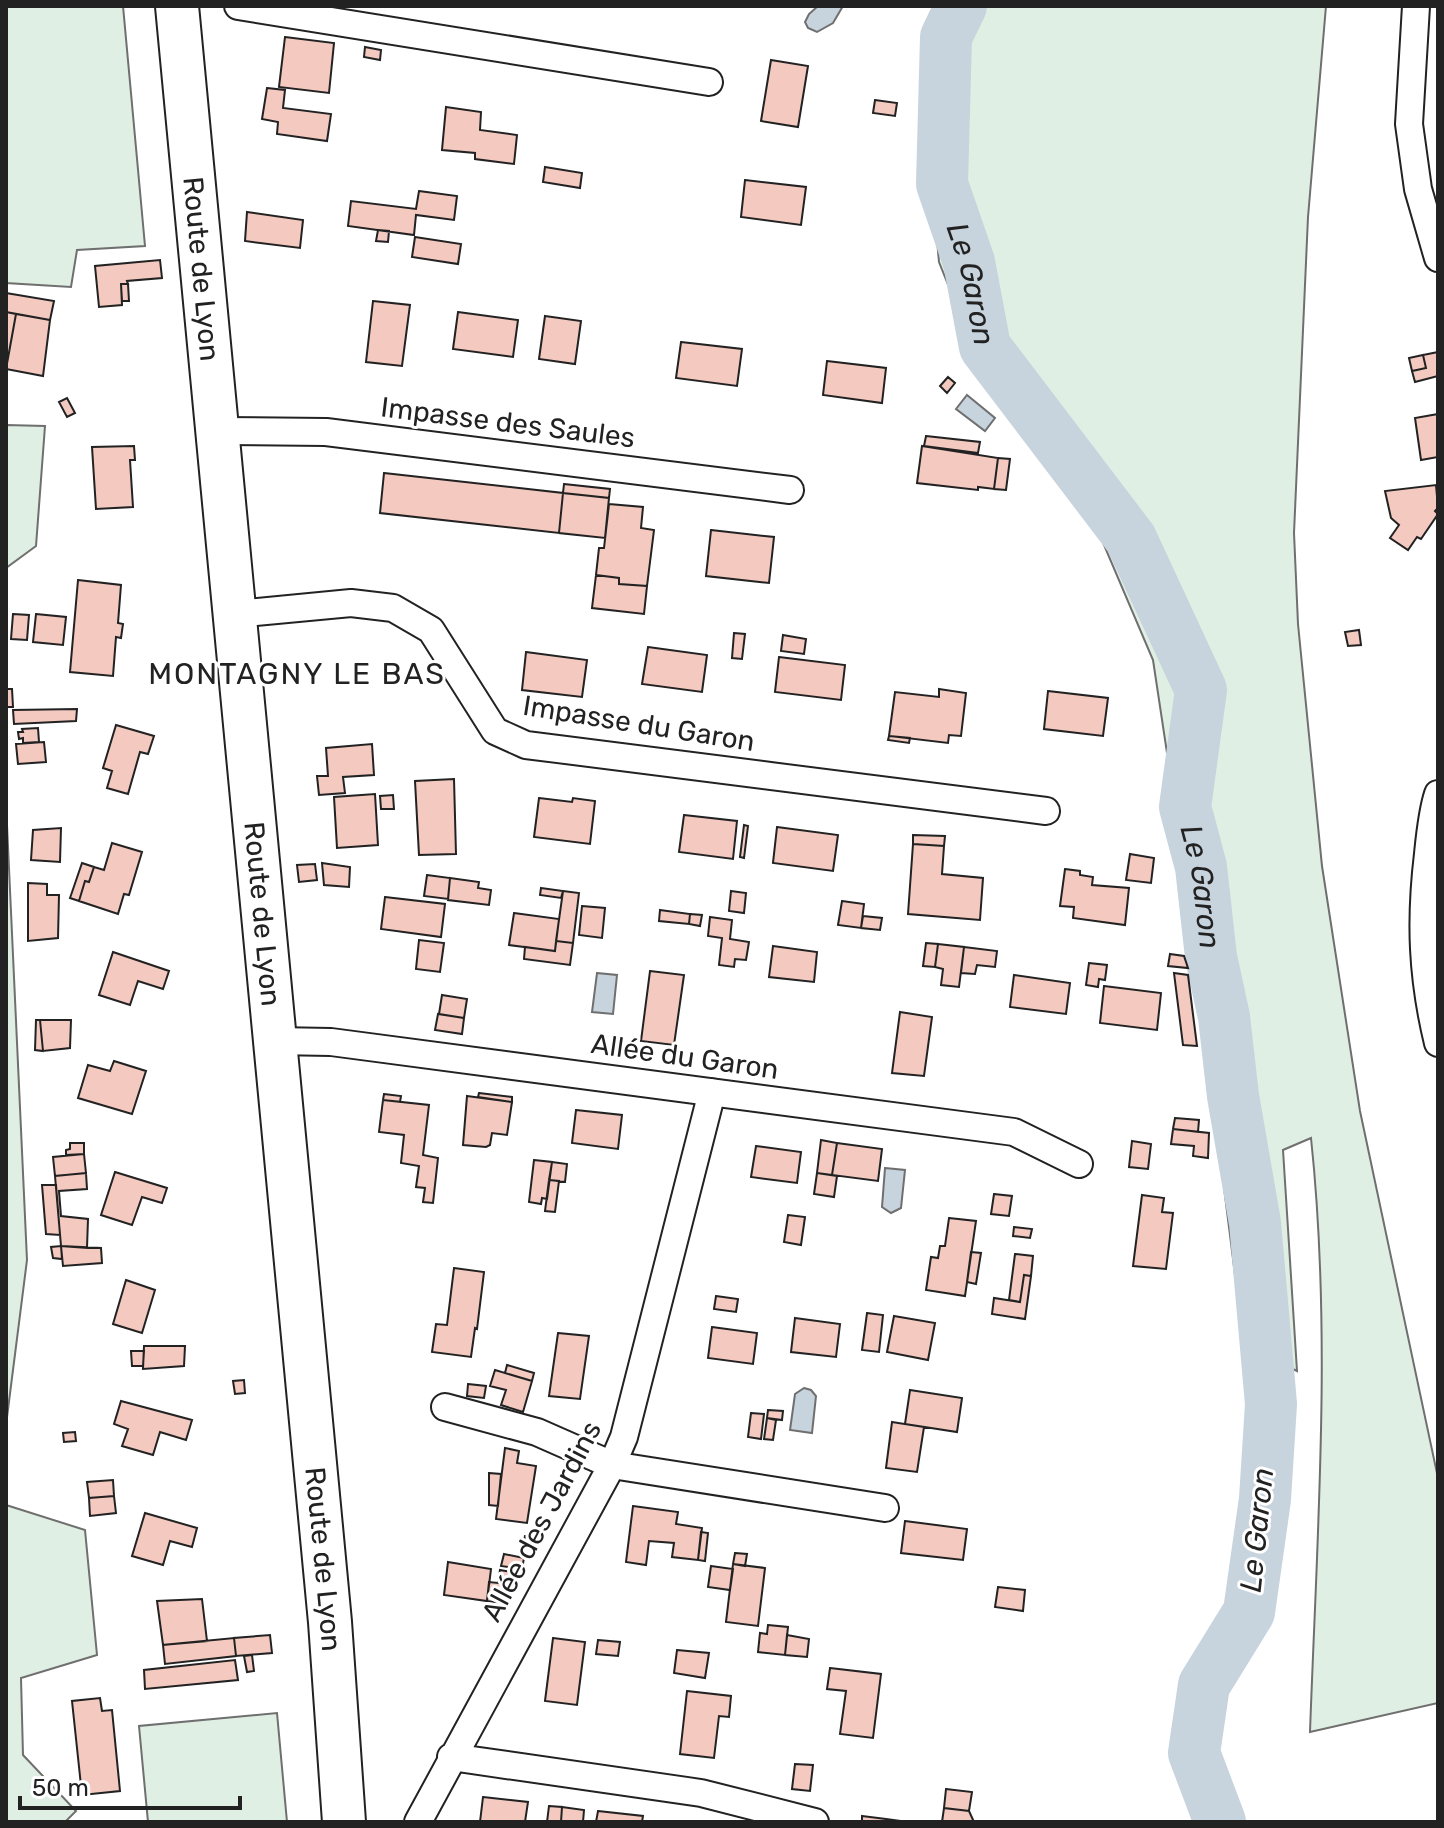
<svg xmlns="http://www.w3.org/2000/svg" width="1444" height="1828" viewBox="0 0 1444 1828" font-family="Rubik,sans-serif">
<rect width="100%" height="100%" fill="#fff"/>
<path fill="#e0efe3" stroke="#6f6f6f" stroke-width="2" d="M6 6H123L145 246 77 250 71 287 6 283Z
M947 6H1326L1308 217 1294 533 1298 624 1322 866 1360 1111 1438 1478V1703L1310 1732C1317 1534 1332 1335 1311 1138L1283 1150 1297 1371 1244 1346 1180 839 1153 660 1084 498 977 357 939 262 929 152 935 28Z
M6 425 45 426 36 546 6 568Z
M6 803 27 1260 6 1425Z
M6 1505 85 1530 97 1655 21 1678 23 1755 76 1811 65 1822H6Z
M277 1713 287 1822H148L139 1726Z"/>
<path fill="#c7d3dd" stroke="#6f6f6f" stroke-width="2" d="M818 6H843L833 23 817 32 808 28 805 22 809 14Z
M967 395 995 418 985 431 956 409Z
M597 973 617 975 613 1014 592 1012Z
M885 1168 905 1170 901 1208 891 1213 882 1207Z
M804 1388 811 1390 816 1396 812 1433 790 1430 795 1394Z"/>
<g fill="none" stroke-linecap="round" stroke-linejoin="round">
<path stroke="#c7d3dd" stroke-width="52" id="s1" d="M961 6 946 37 942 184 969 262 985 347 1131 539 1201 690 1185 807 1201 867 1211 957 1224 1017 1233 1096 1255 1223 1271 1404 1265 1499 1249 1612 1204 1685 1194 1753 1220 1822"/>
</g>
<path fill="#f3c9c0" stroke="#222" stroke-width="2" d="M285 37 334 43 329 93 279 87Z
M365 47 381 50 380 60 364 57Z
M771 60 808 66 798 127 761 121Z
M267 88 285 90 283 108 331 114 327 141 277 134 278 122 262 119Z
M875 100 897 103 895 116 873 113Z
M446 107 481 112 480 130 517 135 514 164 475 159V153L442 150Z
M545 167 582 173 580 188 543 182Z
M745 180 806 187 801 225 741 217Z
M419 191 457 196 454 220 416 215 414 235 348 226 351 201 416 209Z
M247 212 303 220 300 248 245 241Z
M378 230 389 231 388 242 376 241Z
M415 237 461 244 458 264 412 257Z
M160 260 162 278 127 281 128 284H121L122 305 99 307 95 266Z
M121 284H128L129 301H122Z
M6 293 54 301 50 320 6 312Z
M373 301 410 305 402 366 366 362Z
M6 312 16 314 6 369Z
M458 312 518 320 513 357 453 349Z
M16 314 50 320 43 376 6 369Z
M545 316 581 321 575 364 539 359Z
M681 342 742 349 737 386 676 378Z
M1438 352V376L1415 382 1412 371 1426 368 1423 355Z
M1423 355 1426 368 1412 371 1409 358Z
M827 361 886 368 882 403 823 395Z
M948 377 955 383 947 393 940 386Z
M67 398 75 413 67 417 59 402Z
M1438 414V457L1421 460 1415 418Z
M926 436 980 442 978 453 924 446Z
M134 446 135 460H130L133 507 96 509 92 447Z
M922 446 998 458 994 489 978 487V490L917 483Z
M998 458 1010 459 1006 490 994 489Z
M384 473 563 493 559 533 380 513Z
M564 484 610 489 609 498 563 493Z
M1436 485 1438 508 1435 511 1438 514 1421 539 1417 537 1408 550 1390 538 1399 525 1391 518 1385 491Z
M563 493 609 498 605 538 559 533Z
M609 504 643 507 641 528 654 530 647 586 619 584V578L596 575 599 548H604Z
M711 530 774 537 769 583 706 576Z
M596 575 619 578V584L647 586 644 614 592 608Z
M78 580 121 585 118 623 123 624 121 638 116 637 113 676 70 672Z
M13 614 29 615 27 640 11 639Z
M36 614 66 617 63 645 33 642Z
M1359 630 1361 645 1348 646 1345 632Z
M734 633 745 634 742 659 732 658Z
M783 635 806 639 804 654 781 651Z
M648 647 707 655 702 692 642 684Z
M526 652 587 660 582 697 522 690Z
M779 657 845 665 841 700 775 692Z
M6 689H12L13 707H6Z
M939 689 966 693 961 736 949 735 948 743 889 736 895 692 939 697Z
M1048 691 1108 698 1103 736 1044 729Z
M77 709 76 721 14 724 13 710Z
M116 725 154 736 148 754 140 752 128 794 107 788 112 771 103 768Z
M38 728 39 742 23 743V738L19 739 18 732H23L22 729Z
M889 736 910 738 909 743 888 740Z
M44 742 46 762 18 764 16 744Z
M372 744 374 775 343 777 345 793 319 795 317 776H328L326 748Z
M454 779 456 854 419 855 415 781Z
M375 794 378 845 337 848 334 797Z
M393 795 394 809H381L380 796Z
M539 798 572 802 573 798 595 801 590 844 534 837Z
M684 815 737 821 733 859 679 852Z
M744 825 748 826 744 858 740 857Z
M777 827 838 835 833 871 773 863Z
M61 828 60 862 31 860 33 830Z
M913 835 945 836 944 846 913 844Z
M112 843 142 852 129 895 124 894 118 914 79 901 85 881 89 882 94 867 104 870Z
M913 844 944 846 942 874 983 878 980 920 908 914Z
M1130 854 1154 858 1151 883 1126 880Z
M82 863 94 867 89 882 85 881 79 901 70 898Z
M322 863 350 867 349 887 324 885Z
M315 864 317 880 299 882 297 865Z
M1065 869 1080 871V875L1093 877 1092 885 1129 888 1125 925 1073 918 1074 907 1060 906Z
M427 875 450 878 448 899 424 896Z
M450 878 479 882 478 888 491 890 489 905 448 900Z
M28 883 47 884V895H59L58 938 28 941Z
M541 888 563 891 561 898 540 895Z
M563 891 579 893 573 943 556 941Z
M731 891 746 893 744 913 729 911Z
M385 897 445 904 441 937 381 929Z
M842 901 864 904 861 928 838 925Z
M582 906 605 908 602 938 579 935Z
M660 910 690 914 689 924 659 921Z
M514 913 559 919 555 951 509 945Z
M690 914 702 915 700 926 689 924Z
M863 916 882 918 880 930 861 928Z
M710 917 732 920 730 939 749 942 746 960 735 959 734 967 719 965 722 938 708 936Z
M419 940 444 943 440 972 416 969Z
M556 941 573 943 570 965 524 959 525 947 555 951Z
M926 943 938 944 935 967 923 966Z
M938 944 964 947 959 987 941 985 943 969 935 967Z
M773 946 817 952 814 982 769 977Z
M964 947 997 951 995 967 977 965 975 974 961 973Z
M113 952 169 971 163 989 138 981 130 1005 99 995Z
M1170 954 1184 956 1188 968 1168 966Z
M1089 963 1107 965 1105 980 1099 979 1098 987 1086 985Z
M650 971 684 975 674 1045 641 1041Z
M1174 973 1188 975 1197 1046 1183 1045Z
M1014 975 1070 983 1066 1014 1010 1007Z
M1104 986 1161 993 1157 1030 1100 1023Z
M442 995 467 999 464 1018 439 1014Z
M900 1012 932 1017 924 1076 892 1073Z
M438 1014 464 1018 462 1034 435 1030Z
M36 1020H40L43 1051 35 1050Z
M40 1020H71L70 1048 43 1051Z
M114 1061 146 1071 132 1114 78 1098 88 1065 110 1071Z
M479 1093 512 1097V1102L478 1097Z
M384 1094 401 1096 400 1102 383 1100Z
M467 1096 512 1102 507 1135 492 1133 490 1145 486 1147 463 1145Z
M383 1100 429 1105 423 1155 438 1158 433 1203 423 1202 425 1188 416 1187 419 1166 401 1163 404 1135 379 1132Z
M576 1110 622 1115 618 1149 572 1143Z
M1175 1118 1199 1120 1198 1132 1173 1129Z
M1173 1129 1209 1133 1208 1158 1193 1156 1194 1146 1171 1144Z
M821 1140 837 1143 832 1175 817 1173Z
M1132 1141 1151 1144 1148 1169 1129 1167Z
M70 1143H84V1154L66 1155V1150L70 1149Z
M837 1143 882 1149 878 1181 832 1175Z
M756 1146 801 1152 797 1183 751 1177Z
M84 1154 86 1173 55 1176 53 1157Z
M534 1160 552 1162 547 1199 542 1198 541 1204 529 1202Z
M552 1162 567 1164 565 1182 549 1180Z
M115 1172 167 1188 162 1203 142 1197 132 1225 101 1215Z
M86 1173 87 1189 59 1191 61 1216 88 1219 87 1248 61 1246 55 1176Z
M817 1173 837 1176 834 1197 814 1194Z
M549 1180 559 1181 555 1212 545 1211Z
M42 1185H56L60 1235 46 1234Z
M994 1194 1012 1196 1009 1216 991 1214Z
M1142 1195 1164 1198 1162 1212 1173 1213 1166 1269 1133 1266Z
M788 1215 805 1217 801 1245 784 1242Z
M949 1218 976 1221 965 1296 926 1290 931 1257 938 1258 940 1246H945Z
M1014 1227 1032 1229 1030 1238 1013 1236Z
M61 1246 62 1259 53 1258 51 1247Z
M61 1246 101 1248 102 1263 63 1266Z
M971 1252 981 1253 976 1284 967 1282Z
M1015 1254 1033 1256 1031 1276 1024 1275 1020 1302 1009 1300Z
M454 1268 484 1272 477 1329 475 1328 471 1357 432 1352 436 1324 447 1325Z
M1024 1275 1031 1276 1025 1319 992 1314 994 1298 1020 1302Z
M126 1280 155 1290 142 1333 113 1324Z
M716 1296 738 1299 736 1312 714 1309Z
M867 1313 883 1315 879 1352 862 1350Z
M894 1316 935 1323 928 1360 887 1352Z
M795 1318 840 1324 836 1357 791 1352Z
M712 1327 757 1333 753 1364 708 1358Z
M558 1333 589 1336 580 1399 549 1396Z
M144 1346H185L184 1366 143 1369Z
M131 1351H144L143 1366H132Z
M507 1365 534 1373 532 1381 505 1373Z
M495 1370 532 1381 523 1412 501 1405 506 1390 490 1386Z
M244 1380 245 1393 235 1394 233 1381Z
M468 1384 486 1386 484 1398 467 1396Z
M910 1390 962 1398 957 1432 905 1424Z
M121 1401 192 1420 186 1440 160 1432 153 1455 122 1446 128 1429 114 1424Z
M768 1410 783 1411 782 1420 767 1418Z
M751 1413 764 1414 761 1439 748 1437Z
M767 1418 776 1420 773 1440 764 1439Z
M892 1422 924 1427 917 1472 886 1468Z
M75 1432 76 1441 64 1442 63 1433Z
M505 1448 519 1451 517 1463 536 1466 527 1523 496 1519Z
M489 1473 501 1474 498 1506 489 1505Z
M113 1480 114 1496 89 1498 87 1482Z
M114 1496 116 1513 90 1516 89 1498Z
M633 1506 678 1512 676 1524 702 1528 698 1560 672 1557 674 1543 649 1541 646 1565 626 1562Z
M145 1513 197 1528 192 1547 170 1541 163 1565 132 1556Z
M905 1521 967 1529 963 1560 901 1553Z
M701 1532 708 1533 705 1561 698 1560Z
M525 1536 539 1538 537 1548 523 1546Z
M735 1553 747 1554 745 1566 733 1564Z
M504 1554 524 1558 522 1569 501 1566Z
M448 1562 491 1569 487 1601 444 1595Z
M733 1564 765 1568 758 1626 726 1622Z
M711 1566 733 1569 730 1590 708 1587Z
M500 1570 511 1572 506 1604 487 1601 489 1582 498 1583Z
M998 1587 1025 1590 1023 1611 995 1607Z
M202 1599 207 1641 163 1645 157 1601Z
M768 1625 788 1627 785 1655 758 1652 760 1633 767 1634Z
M270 1635 272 1653 236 1656 234 1638Z
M787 1635 809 1639 807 1657 785 1655Z
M234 1638 236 1656 165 1664 163 1645Z
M553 1638 585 1642 577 1705 545 1701Z
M598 1640 620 1642 618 1656 596 1654Z
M677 1650 709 1653 705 1678 674 1673Z
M252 1655 254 1671 247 1672 244 1656Z
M235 1660 238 1680 145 1689 144 1670Z
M830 1668 881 1674 873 1738 840 1734 846 1691 827 1689Z
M687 1691 731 1696 729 1717 719 1716 714 1758 680 1754Z
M100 1698 102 1711 112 1710 120 1791 82 1795 72 1701Z
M795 1764 813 1765 810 1791 792 1789Z
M946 1789 972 1792 969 1811 944 1808Z
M483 1797 528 1802 525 1822H480Z
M549 1806 562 1807 561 1822H547Z
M562 1807 584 1810 583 1822H561Z
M944 1808 969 1811 974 1822H942Z
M598 1811 643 1816 642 1822H596Z
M862 1816 886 1819 908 1822H862Z"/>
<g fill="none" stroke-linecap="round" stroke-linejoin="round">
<g stroke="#222" stroke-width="30">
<path id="minor" d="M238 6 709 82
M1416 6 1409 124 1418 189 1438 258
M218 431 326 432 790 490
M235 614 351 603 393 608 431 630 495 731 526 745 1046 811
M1438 794C1432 812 1430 834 1428 854 1420 921 1422 977 1438 1043
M275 1041 331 1042 1014 1132 1079 1164
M445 1407 537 1432 612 1465 885 1508
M451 1757 701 1793 815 1822
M418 1822 612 1465 624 1437 712 1092"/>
</g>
<g stroke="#222" stroke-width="46">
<g id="primary">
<path id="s2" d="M177 6 330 1622 344 1822"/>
</g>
</g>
<use href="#minor" stroke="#fff" stroke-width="26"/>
<use href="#primary" stroke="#fff" stroke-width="42"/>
</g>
<g text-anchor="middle" stroke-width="6" stroke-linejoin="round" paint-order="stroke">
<g font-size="28" fill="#222" stroke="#fff">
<text dy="10" stroke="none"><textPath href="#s2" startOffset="264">Route de Lyon</textPath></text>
<text transform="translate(508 422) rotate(7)" y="10">Impasse des Saules</text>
<text transform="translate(639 723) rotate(9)" y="10">Impasse du Garon</text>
<text dy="10" stroke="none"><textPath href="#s2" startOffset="912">Route de Lyon</textPath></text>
<text transform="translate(685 1056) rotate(8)" y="10">Allée du Garon</text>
<text transform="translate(541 1521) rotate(-62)" y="10">Allée des Jardins</text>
<text dy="10" stroke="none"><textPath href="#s2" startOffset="1560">Route de Lyon</textPath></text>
</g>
<g font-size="30" font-style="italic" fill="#222" stroke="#fff">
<text dy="10" stroke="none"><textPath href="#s1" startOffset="286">Le Garon</textPath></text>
<text dy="10" stroke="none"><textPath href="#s1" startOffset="958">Le Garon</textPath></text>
<text transform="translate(1257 1530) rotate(-84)" y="10">Le Garon</text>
</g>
<g font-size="30" letter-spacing="2" fill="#222" stroke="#fff">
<text x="297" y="684">MONTAGNY LE BAS</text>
</g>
</g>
<rect width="1444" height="1828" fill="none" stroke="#222222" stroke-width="16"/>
<path d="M20 1796v12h220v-12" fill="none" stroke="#222222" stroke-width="4"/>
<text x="32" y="1796" font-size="24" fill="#222222" stroke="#ffffff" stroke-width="6" paint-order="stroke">50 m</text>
</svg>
